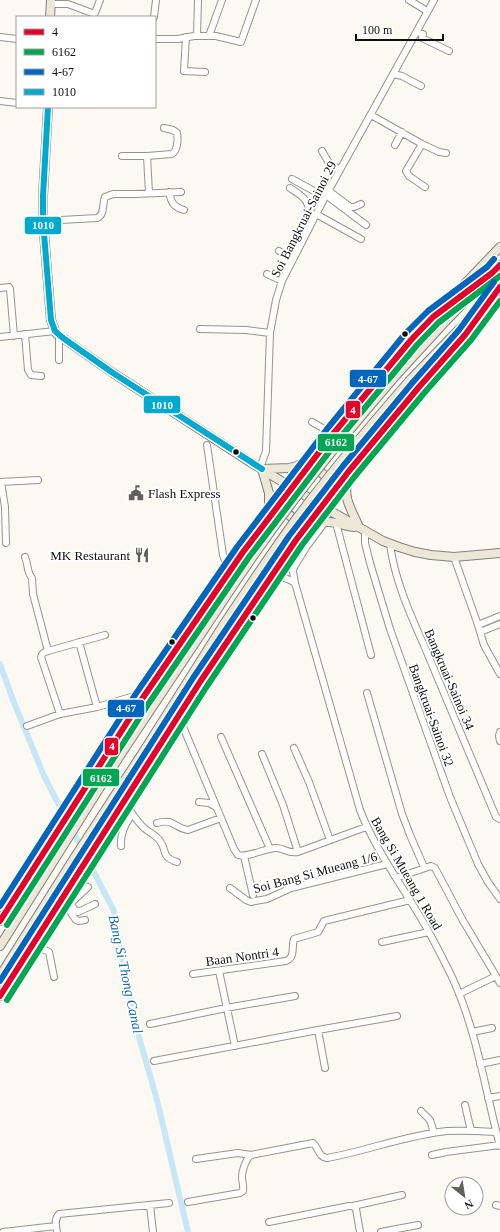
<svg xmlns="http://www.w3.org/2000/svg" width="500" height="1232" viewBox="0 0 500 1232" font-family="'Times New Roman',serif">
<rect width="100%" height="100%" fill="#fcf9f2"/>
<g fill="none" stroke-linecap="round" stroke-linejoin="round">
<path stroke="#c8e7f6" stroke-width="6" d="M0 664 13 700 44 776 114 911 124 969 139 1037 157 1100 188 1232"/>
<g stroke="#959491" stroke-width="8">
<path id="minor" d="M409 0 427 11
M50 4H68L92 13H95L100 0
M154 17 156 0
M417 32 423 34 422 38 449 51
M197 36 198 0
M209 36 222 0
M0 37 17 39
M186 37 184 71 205 72
M155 39H178L194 36H216L241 42 256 0
M393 74 402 76 421 86
M0 101 17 103
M371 115 422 144 406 171 409 176 425 187
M422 144 439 152 446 153
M395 145 402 132
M322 151 329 163 340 170
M122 156H147L149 193
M147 156 172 154C178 150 178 139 177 133L173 130 164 128
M292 179 325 197
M290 188C296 192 305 197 307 203 310 210 307 212 314 217
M329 191 350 207H354L361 204
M169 192C171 203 174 207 184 210
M326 195 366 225
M316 214 361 239
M43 221 97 218C105 215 102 204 105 197L113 194H135L181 192
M279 251 293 259
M267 274 282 281
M0 288 9 287 10 289 14 336
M200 329 246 330 270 333
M25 334 28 370 31 375 41 376
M0 337 55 331
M59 360V336
M312 422 333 434
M207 445 223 555 229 572
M260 468 266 451 270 333 276 300 282 281 325 197 434 0
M0 482 38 480
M1 482 5 507 6 543
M336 523 371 655
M365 531V543L370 563 390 629 450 797 478 864 488 882 500 899
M390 544C394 577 409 612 423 643L496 817 500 819
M289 549 295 583 360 810C374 846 396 877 416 910 430 932 441 955 452 977 477 1031 485 1090 500 1146
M25 557C28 564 27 573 32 578L33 594 48 651
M454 557 478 625 484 645 500 674
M293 569 307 546 325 522
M269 580C281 577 284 576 295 583
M478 625 500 616
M480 632 500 624
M105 635 48 651C44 652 42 653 41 657L60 714 97 707 131 697 142 699
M79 642 97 707
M367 693 402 814 410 835 424 867
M179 717 234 849 238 855C248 858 265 848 276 848 285 848 287 854 298 852L366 827
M27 726 60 714
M500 732 499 736 500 741
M221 737 270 849
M294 748 309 782 330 840
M262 754 283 805 298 852
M124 801C130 811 135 819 143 827 148 832 156 835 160 841 168 852 160 856 177 862
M199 802 209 803 216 807
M157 823C174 818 174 828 188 830L221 818
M121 846C120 834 125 825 132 814
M244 856 253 895
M396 878 431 866 435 868 462 919 496 976
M230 888 246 900 251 902 255 901 267 899 291 888 387 864
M64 895 75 910 78 912 95 904
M61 899 76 920 78 921 85 920
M71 903 88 887
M382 942 429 932
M32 944 49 952 54 977
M219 971 235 1046
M193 974 286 961C296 957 291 947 294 939L318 932 324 921 410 900
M459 994 496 976 500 983
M150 1024 226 1008 295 996
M318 1030 325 1068
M472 1032 492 1028
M154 1061 318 1030 397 1016
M480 1064 500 1060
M488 1098 500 1096
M465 1105 471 1131
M421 1111 430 1120 434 1133
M432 1155 446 1152 500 1145
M196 1159 238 1153 251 1155 313 1143C319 1148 318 1157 327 1158 366 1151 407 1135 447 1131 463 1130 480 1131 496 1132
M188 1202 240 1193 243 1191C244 1186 242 1182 242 1177 242 1170 246 1159 251 1155
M150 1205 153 1232
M496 1205 500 1206
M353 1206 356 1209 360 1232
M269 1222 349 1206H353L402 1195
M3 1232 56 1226
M57 1232C56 1226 54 1219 59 1214L169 1203
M381 1232 418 1225"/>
</g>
<g stroke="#82817e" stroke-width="10">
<path id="major" d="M50 17 51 0
M48 107 43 196V221L51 320 55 331 57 334 113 373 250 462 327 509 383 541 399 547 415 552 431 555 454 557 500 553
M454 301 476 283
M399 372 444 323 500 265
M410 380 500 287
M262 469 289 468 297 466 316 456C318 480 330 480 348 471
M262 469 269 493V507L267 519
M348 474C343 500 349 504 359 527
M279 514C296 510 296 528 296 540
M303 533C310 529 317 523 326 522 335 521 345 526 354 527
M129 733 142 712 148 697
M0 921 142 699 243 552 356 405 411 340 500 247
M0 946 121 754 213 616
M0 976 73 860 147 746 224 624
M0 996 200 682 296 540 349 471 419 387 465 335 500 300"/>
</g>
<use href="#minor" stroke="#fffefd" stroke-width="6"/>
<use href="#major" stroke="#ede7d8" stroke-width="8"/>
<g stroke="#82817e" stroke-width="10" stroke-linecap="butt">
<path id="major-bridge" d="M213 616C243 570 274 525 308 482 337 444 368 408 399 372
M224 624C246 591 268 558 291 526 328 475 369 427 410 380"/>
</g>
<use href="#major-bridge" stroke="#ede7d8" stroke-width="8"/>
<g stroke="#fff" stroke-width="9">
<path id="bus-1" d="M0 921 142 699 243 552 333 434 411 340 433 317 492 273 500 265
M0 996 200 682 296 540 349 471 419 387 465 335 500 287"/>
</g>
<g stroke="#fff" stroke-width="9">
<path id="bus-2" d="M7 925 149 703 249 557 339 439 417 345 438 323 500 276
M7 1000 207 686 302 545 355 476 425 392 471 340 500 301"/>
</g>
<g stroke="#fff" stroke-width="9">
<path id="bus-3" d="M0 906 135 695 237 547 327 429 405 334 428 311 487 267 494 259
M0 981 193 678 289 536 343 466 413 382 459 330 494 282"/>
</g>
<g stroke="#fff" stroke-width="9">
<path id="bus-4" d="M48 107 43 196V221L51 320 55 331 63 338 113 373 262 469"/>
</g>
<use href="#bus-1" stroke="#e4002b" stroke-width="6"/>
<use href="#bus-2" stroke="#00a651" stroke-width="6"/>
<use href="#bus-3" stroke="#0065bd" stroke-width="6"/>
<use href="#bus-4" stroke="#00a9ce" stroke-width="6"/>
</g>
<defs>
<g id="civic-bare" transform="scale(1.2)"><path d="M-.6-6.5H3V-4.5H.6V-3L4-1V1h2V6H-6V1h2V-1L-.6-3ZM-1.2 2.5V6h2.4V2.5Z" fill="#61605e" stroke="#fff" stroke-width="2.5" paint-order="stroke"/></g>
<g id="restaurant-bare" transform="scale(1.2)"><path d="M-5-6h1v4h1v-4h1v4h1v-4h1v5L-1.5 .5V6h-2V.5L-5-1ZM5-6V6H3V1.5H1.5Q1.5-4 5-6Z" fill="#61605e" stroke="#fff" stroke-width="2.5" paint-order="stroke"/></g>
</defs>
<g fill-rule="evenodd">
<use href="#civic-bare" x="136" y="493"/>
<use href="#restaurant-bare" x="142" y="555"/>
</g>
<g fill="#0e0e0e" stroke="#fff" stroke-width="1.5">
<circle cx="405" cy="334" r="3.5"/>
<circle cx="236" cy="452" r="3.5"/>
<circle cx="253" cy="618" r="3.5"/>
<circle cx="172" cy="642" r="3.5"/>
</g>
<g text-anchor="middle" stroke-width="4" stroke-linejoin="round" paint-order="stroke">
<g font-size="13" fill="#0e0e0e" stroke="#fff">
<text transform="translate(303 219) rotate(-63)" y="5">Soi Bangkruai-Sainoi 29</text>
<text transform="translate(450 679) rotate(67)" y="5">Bangkruai-Sainoi 34</text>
<text transform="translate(432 715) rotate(70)" y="5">Bangkruai-Sainoi 32</text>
<text transform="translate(315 872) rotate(-15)" y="5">Soi Bang Si Mueang 1/6</text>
<text transform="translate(407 873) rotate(60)" y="5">Bang Si Mueang 1 Road</text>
<text transform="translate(242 956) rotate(-8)" y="5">Baan Nontri 4</text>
</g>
<g font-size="13" fill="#0e0e0e" stroke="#fff" text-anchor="start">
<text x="148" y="498">Flash Express</text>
<text x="130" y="560" text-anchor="end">MK Restaurant</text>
</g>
<g font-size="14" font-style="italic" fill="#1467a3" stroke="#fff">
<text transform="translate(126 974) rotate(78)" y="5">Bang Si Thong Canal</text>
</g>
</g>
<g stroke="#fff" stroke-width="1.5">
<rect x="24" y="216" width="38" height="19" rx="4" fill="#00a9ce"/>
<rect x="349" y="369" width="38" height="19" rx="4" fill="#0065bd"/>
<rect x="143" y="395" width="38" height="19" rx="4" fill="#00a9ce"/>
<rect x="345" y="400" width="16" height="19" rx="4" fill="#e4002b"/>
<rect x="317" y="433" width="38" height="19" rx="4" fill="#00a651"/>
<rect x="107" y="699" width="38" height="19" rx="4" fill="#0065bd"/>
<rect x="104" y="737" width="15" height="19" rx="4" fill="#e4002b"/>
<rect x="82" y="768" width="38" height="19" rx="4" fill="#00a651"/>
</g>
<g font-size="11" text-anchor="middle" font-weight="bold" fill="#fff">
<text x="43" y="229">1010</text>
<text x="368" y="383">4-67</text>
<text x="162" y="409">1010</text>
<text x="353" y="414">4</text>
<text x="336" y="446">6162</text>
<text x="126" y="712">4-67</text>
<text x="112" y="750">4</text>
<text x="101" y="782">6162</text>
</g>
<rect x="16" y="16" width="140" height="92" fill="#ffffff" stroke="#9f9f9f"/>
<rect x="24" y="29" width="20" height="6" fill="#e4002b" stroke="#9f9f9f"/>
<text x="52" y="36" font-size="12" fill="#0e0e0e">4</text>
<rect x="24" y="49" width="20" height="6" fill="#00a651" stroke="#9f9f9f"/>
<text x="52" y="56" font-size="12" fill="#0e0e0e">6162</text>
<rect x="24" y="69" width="20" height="6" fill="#0065bd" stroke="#9f9f9f"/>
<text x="52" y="76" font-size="12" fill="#0e0e0e">4-67</text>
<rect x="24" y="89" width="20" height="6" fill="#00a9ce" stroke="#9f9f9f"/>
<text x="52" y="96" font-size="12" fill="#0e0e0e">1010</text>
<g transform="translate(464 1196) rotate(150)"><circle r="19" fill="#ffffff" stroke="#9f9f9f"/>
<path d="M0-3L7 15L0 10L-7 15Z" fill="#61605e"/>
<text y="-6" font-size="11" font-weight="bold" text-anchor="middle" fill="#0e0e0e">N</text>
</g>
<path d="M356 34v6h87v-6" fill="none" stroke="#0e0e0e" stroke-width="2"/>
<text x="362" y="34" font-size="12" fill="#0e0e0e" stroke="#ffffff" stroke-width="3" paint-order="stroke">100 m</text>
</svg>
